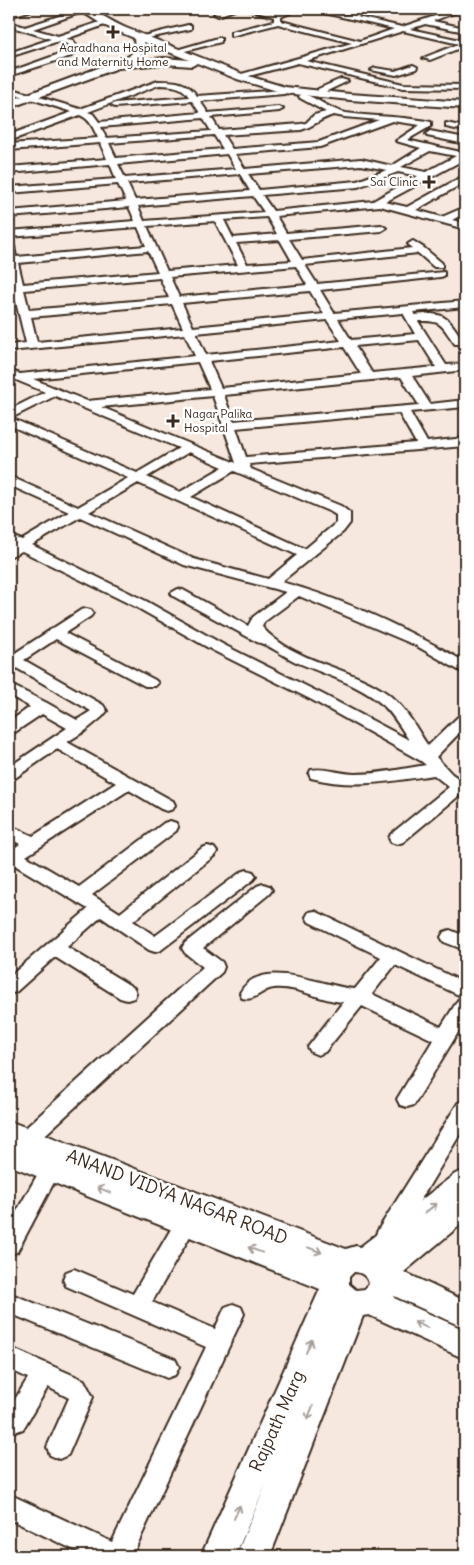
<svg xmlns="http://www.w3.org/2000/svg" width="474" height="1565" viewBox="0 0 474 1565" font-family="Delius,sans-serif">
<rect width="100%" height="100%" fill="#f6e8de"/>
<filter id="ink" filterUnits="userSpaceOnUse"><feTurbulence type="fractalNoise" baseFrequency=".02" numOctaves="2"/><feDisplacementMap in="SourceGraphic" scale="10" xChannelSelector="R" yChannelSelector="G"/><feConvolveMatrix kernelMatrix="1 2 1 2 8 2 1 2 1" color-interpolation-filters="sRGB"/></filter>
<g filter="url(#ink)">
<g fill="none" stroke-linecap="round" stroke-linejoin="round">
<g stroke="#3b2a1e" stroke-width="4">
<path id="minor" d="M24 9H35L9 17V13Z
M81 9 88 10 33 29 58 36 103 21 110 23 66 39 73 40 78 49 71 56 9 76V72L65 52 70 49 67 44 59 41 9 57V53L51 39 9 26V22L25 27Z
M227 9H237L218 16 214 14Z
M247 9C257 9 266 13 275 13 283 14 291 9 299 9L281 17V21L360 41 394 29 307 9C321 8 334 15 347 15 356 15 365 9 374 9L357 17 402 27 456 9H465L433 21 465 28V32L425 24 410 29 465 41V46L430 60 423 58 459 44 403 31 306 61 403 84 465 85V89L403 88 298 63 238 79V75L352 43 278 24 231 36V32L274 21V17Z
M188 25H191V29L143 39 139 37Z
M218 38H221V42L177 53 173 51Z
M413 65 417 67 416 69 396 75 371 70 375 68 395 71Z
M341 79 348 81 325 92 324 97H318V89Z
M158 81C175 81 187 81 197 96L284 90 288 92 284 94 200 101 208 113 279 107 283 109 279 111 211 117 219 130 301 124 306 123 314 115 326 112 300 98 299 96 303 94C318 98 330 110 346 113 374 117 403 116 431 122V126L407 140 465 153V159L385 202 407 207 465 175V182L416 210 442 217 465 207V213L452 220 465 223V229L380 206 276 216 286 233 381 225 386 228 381 231 289 239 302 260 412 248 408 244 413 241 424 248 442 263V267H434L418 253 305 265 317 284 444 272V276L440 277 320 290 334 313 465 301V307L413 312 415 315C446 311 448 318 464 342L463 344H455C441 325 443 320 418 321L446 365 465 364V370L412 376 430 404 465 400V407L410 412 427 442 465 438V446L249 464 251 469 341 506 350 513V523L343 532 281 582C345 599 407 629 465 662V672L460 671 415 645 299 596 264 622 262 627C294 663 350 666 388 694 406 708 416 728 428 746L460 715 465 713V727L436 757 452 774 465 783V795L461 794 403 842 397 844 391 842 389 838 391 834 449 787 434 775C393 781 353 789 311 778L309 774 311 770C325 767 340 774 355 774 379 774 402 769 426 765L421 761 312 700 214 651 136 607 22 551 9 557V547L12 546 9 544V535L22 540 69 512 9 485V476L78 507 128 478 9 425V410L45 392 9 377V370L20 374 195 356 185 334 9 351V345L26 343 9 273V243L14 246 16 257 146 246 138 227 9 237V231L135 221 129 207 9 217V211L126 201 118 184 9 193V187L116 179 110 164 9 173V167L107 159 100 143 9 150V144L98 138C93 128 91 120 80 115L9 141V135L72 112 9 92V88L80 109ZM159 85C172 86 182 85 189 97L115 103 111 105 115 107 192 101 200 113 99 122 93 114 88 112ZM334 115 344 117 379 120 319 142 232 149 223 135 301 130C314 126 321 118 334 115ZM203 118 211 131 106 138 101 127ZM392 121 420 125 396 141 421 148 392 166 361 159 245 169 235 154 320 147ZM214 135 223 149 116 158 109 143ZM430 151 456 156 426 172 401 167ZM227 154 236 169 125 178 118 164ZM361 165 387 170 357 181 259 190 248 174ZM398 172 418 176 373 201 273 211 262 195 358 187ZM240 174 250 191 135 200 127 183ZM253 196 264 212 144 221 138 206ZM267 217 277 234 233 238 224 220ZM215 221 238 265 167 271 147 226ZM280 240 292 261 247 264 236 243ZM148 251 158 272 23 284 18 263ZM296 266 307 285 179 297 170 277ZM160 278 169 298 29 310 24 290ZM310 291 324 314 193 327 182 303ZM172 304 183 328 37 342 31 317ZM403 313 415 334 351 340 338 319ZM327 320 341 341 206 355 196 333ZM419 340 436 367 372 373 355 346ZM344 347 361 374 221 388 209 361ZM198 362 210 389 87 401 33 379ZM401 377 419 405 233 421 224 395ZM55 396 179 448 137 473 11 418ZM213 396 236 463 101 407ZM399 413 416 443 246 457 236 428ZM189 452 223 467 180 492 147 477ZM234 471 331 512 336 515V523L305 549 191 497ZM138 483 297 555 268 579 194 559 89 512ZM80 517 184 565 286 592 253 617 248 626 183 590 178 589 171 593 173 596 257 642C270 645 282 655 294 661 323 674 360 684 384 706 394 716 401 728 409 740L322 694 224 645 146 601 32 545Z
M446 123 465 127V131L446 127Z
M430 131 465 138V144L427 136 426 134Z
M86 609 91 610 93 613 91 616 65 633 155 680 158 683 155 686H145L56 639 24 660 103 705 107 711 102 717 85 731 67 742 173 801 175 805 173 809 167 811 161 809 129 790 26 856 79 887 164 823 170 821 176 823 178 827 176 831 92 895 120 913 202 848 208 846 214 848 217 852 214 856 133 921 155 936 241 872 247 870 253 872 256 876 253 880 161 950 155 952 149 950 101 917 67 947 134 988 136 993 134 998 127 1000 120 998 55 957 16 992 9 994V977L88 909 13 864 9 856 13 849 20 844 9 838V825L33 836 116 783 57 749 15 778 9 779V767L67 728 42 714 15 732 9 734V722L30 707 9 695V684L47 703 77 720 91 711 13 666 9 667V657L81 610Z
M263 884 269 886 272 890 269 894 203 948 222 962 224 967 222 972 34 1145 27 1147 20 1145 17 1139 20 1133 203 967 185 953 182 948 185 943 257 886Z
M315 911 465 983V1021L414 1105 407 1107 400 1105 397 1099 433 1040 362 1006 325 1052 318 1055 311 1052 308 1047 343 1002C320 1001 299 986 274 988 261 989 256 1002 242 998L240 993C260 955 323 987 355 989L381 957 309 922 306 917 309 912ZM395 965 465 998 458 1000 441 1027 372 994Z
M450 930 465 936V950L444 942 441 937 444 932Z
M465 1101V1126L394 1244 386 1246 378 1244 375 1237 378 1230 458 1103Z
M51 1160 58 1163 61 1169 17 1252 9 1254V1225L44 1163Z
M186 1215 194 1217 197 1224 152 1302 215 1329 225 1307 233 1304 241 1307 244 1314 132 1556H87L9 1519V1494L112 1542 206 1347 66 1286 63 1279 66 1272 74 1269 133 1294 178 1217Z
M9 1293 175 1359 179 1367 175 1375 167 1378 9 1313Z
M9 1347 84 1380 93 1397 68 1455 59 1459 50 1455 47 1447 69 1398 48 1387 23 1429 9 1434V1409L28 1378 9 1369Z"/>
</g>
<g stroke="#3b2a1e" stroke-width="4">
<path id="major" d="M78 9C95 8 111 22 126 28L245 75 285 87 350 94 465 102V108L350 100 284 93 237 79 197 63 192 66 164 64 118 68 9 108V101L128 57 135 50 134 38 103 25ZM144 42 189 60 164 58 136 61 145 50Z
M9 1121 346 1249 356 1246 360 1247 455 1174 465 1170V1221L404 1272 465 1301V1328L394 1296V1298L465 1330V1359L369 1315 363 1316 270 1556H236L266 1484 235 1556H201L320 1289 9 1165ZM354 1272C362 1272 368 1277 369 1284L365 1289 356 1290 349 1284V1277Z"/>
</g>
<use href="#minor" fill="#fff" fill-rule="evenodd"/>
<use href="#major" fill="#fff" fill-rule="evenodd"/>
</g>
<defs><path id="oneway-shaft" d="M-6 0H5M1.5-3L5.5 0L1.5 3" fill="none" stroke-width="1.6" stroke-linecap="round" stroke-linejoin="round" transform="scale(1.25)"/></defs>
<g stroke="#a79f9a">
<use href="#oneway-shaft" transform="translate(104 1190) rotate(-158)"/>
<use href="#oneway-shaft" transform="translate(431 1208) rotate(-38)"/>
<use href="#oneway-shaft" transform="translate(255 1250) rotate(-159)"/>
<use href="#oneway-shaft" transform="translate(315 1250) rotate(21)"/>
<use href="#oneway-shaft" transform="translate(421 1325) rotate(-156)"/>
<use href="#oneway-shaft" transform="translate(309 1346) rotate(-66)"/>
<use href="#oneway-shaft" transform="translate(310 1413) rotate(112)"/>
<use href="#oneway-shaft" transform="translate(237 1512) rotate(-66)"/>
</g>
</g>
<g fill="#3b2a1e" stroke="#fff" stroke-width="2">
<path d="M110.5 24.5h5v5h5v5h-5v5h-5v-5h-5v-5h5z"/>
<path d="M426.5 174.5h5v5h5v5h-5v5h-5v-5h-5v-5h5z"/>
<path d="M170.5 413.5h5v5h5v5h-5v5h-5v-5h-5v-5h5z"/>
</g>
<g text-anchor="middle" stroke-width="5" stroke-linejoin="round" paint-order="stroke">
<g font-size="12" fill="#3b2a1e" stroke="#fff">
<text x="113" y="52">Aaradhana Hospital<tspan x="113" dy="14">and Maternity Home</tspan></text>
<text x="418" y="186" text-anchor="end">Sai Clinic</text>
<text x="184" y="418" text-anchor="start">Nagar Palika<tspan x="184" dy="14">Hospital</tspan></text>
</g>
<g font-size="18" fill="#3b2a1e" stroke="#fff">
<text transform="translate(177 1197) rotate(21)" y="6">ANAND VIDYA NAGAR ROAD</text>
<text transform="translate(277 1421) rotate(-66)" y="6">Rajpath Marg</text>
</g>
</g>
<rect width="474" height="1565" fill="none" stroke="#fff" stroke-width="30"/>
<rect x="15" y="15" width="444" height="1535" fill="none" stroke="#3b2a1e" stroke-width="2" filter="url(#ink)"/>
</svg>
